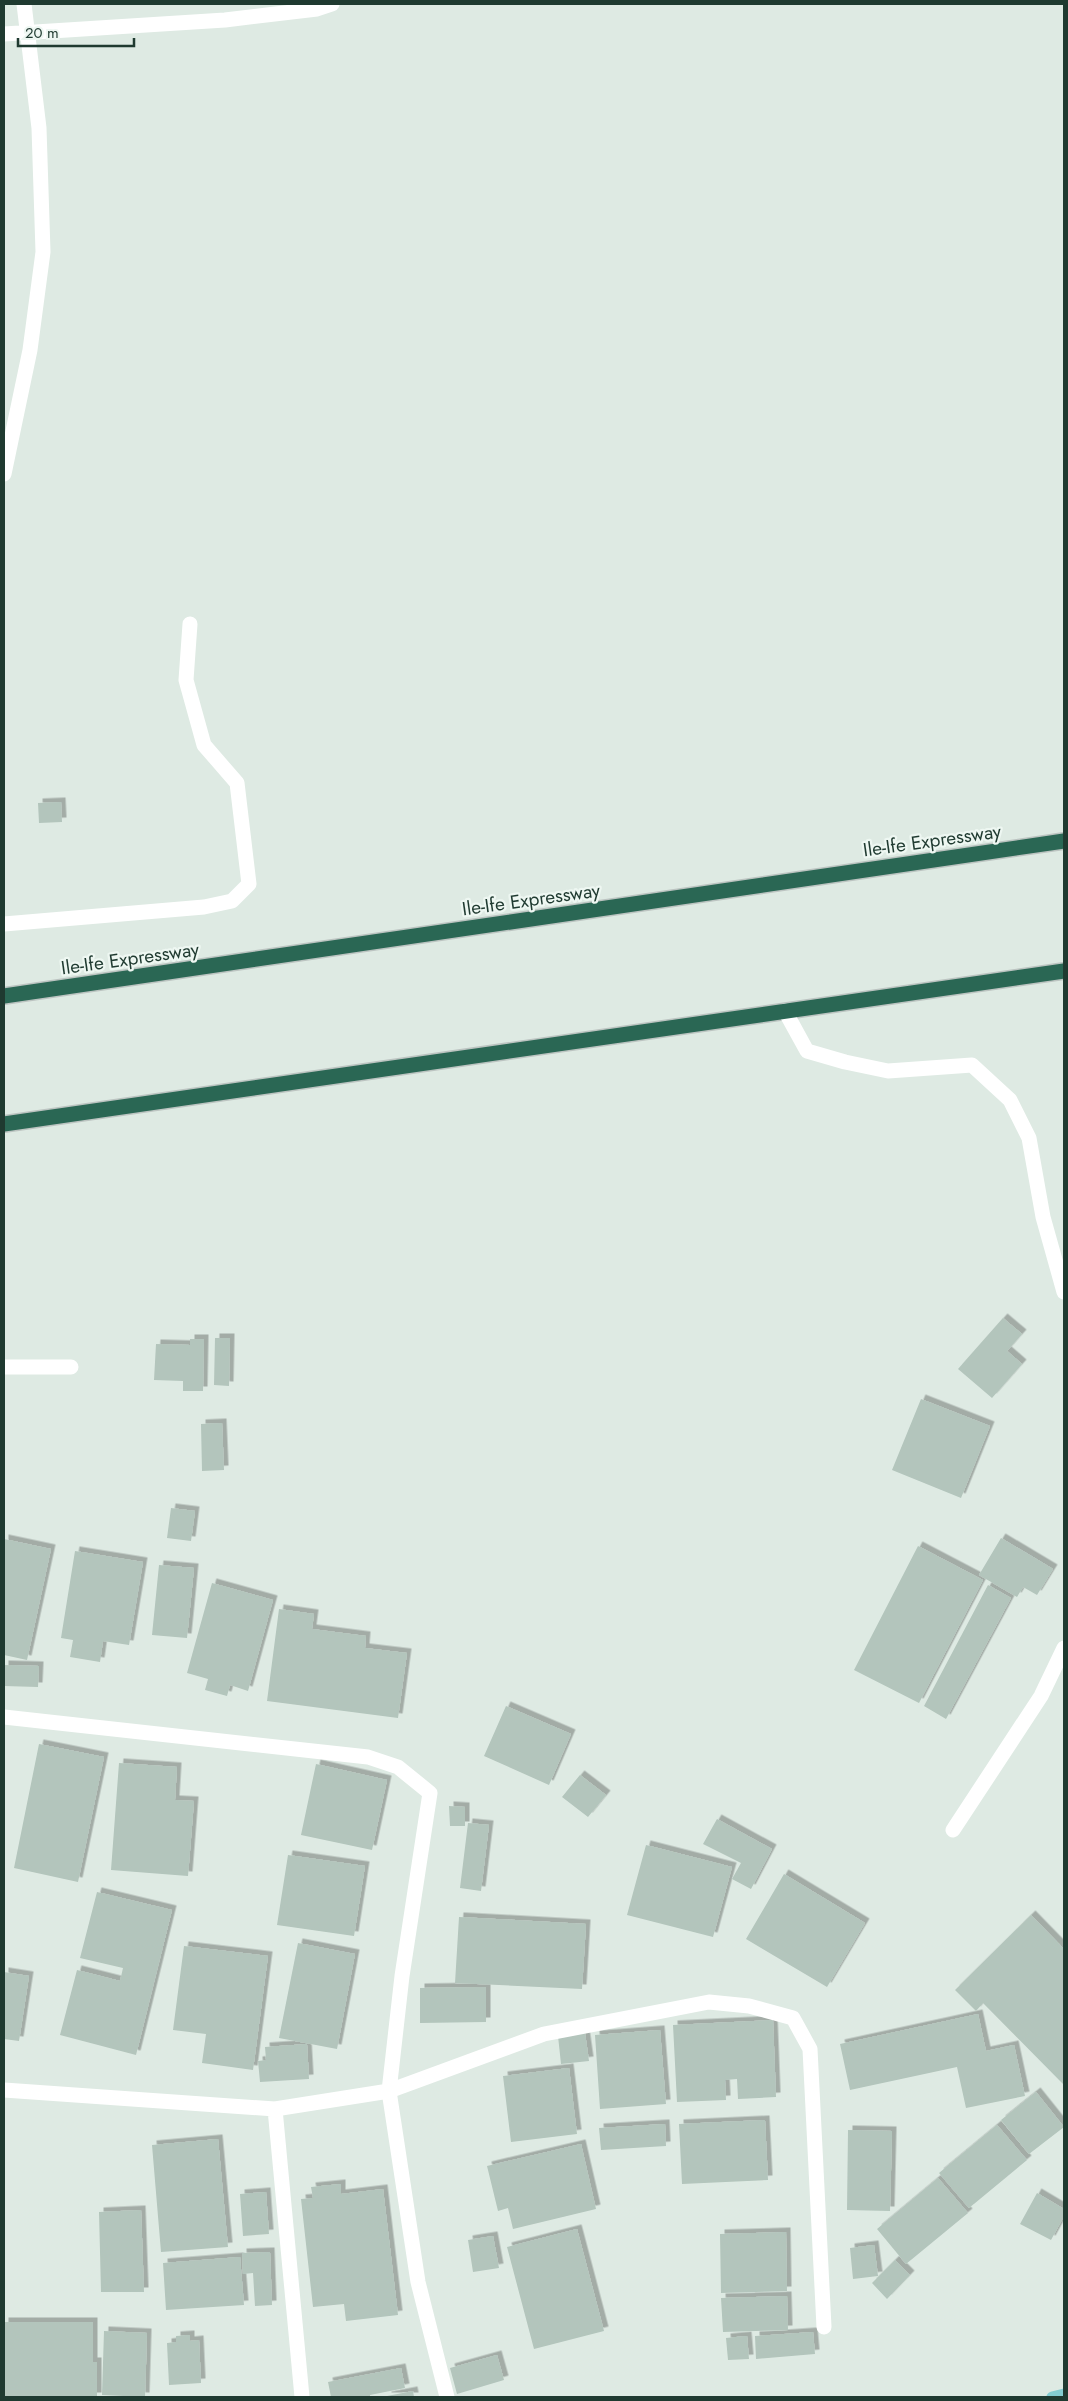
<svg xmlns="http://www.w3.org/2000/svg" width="1068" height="2401" viewBox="0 0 1068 2401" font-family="Jost,sans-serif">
<defs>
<filter id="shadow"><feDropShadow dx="4.5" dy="-4.5" stdDeviation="0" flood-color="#0004"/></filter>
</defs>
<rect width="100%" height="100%" fill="#deeae3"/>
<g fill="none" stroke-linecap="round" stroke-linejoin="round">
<path stroke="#84cdd1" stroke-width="11" d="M1052 2397 1064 2394"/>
</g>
<path fill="#b3c5bc" filter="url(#shadow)" d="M61 802 62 822 39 823 38 803Z
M1003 1318 1022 1334 1007 1351 1022 1364 992 1398 958 1369Z
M215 1338H230L229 1386 214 1385Z
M190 1339H204L203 1391H183V1381L154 1380 156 1344 190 1345Z
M921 1399 990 1426 961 1498 892 1470Z
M222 1423 224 1470 202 1471 201 1424Z
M171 1508 195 1511 191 1541 167 1538Z
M1001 1538 1053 1569 1037 1595 1023 1587 1017 1597 979 1575Z
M4 1539 51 1549 27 1660 4 1655Z
M918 1546 983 1580 919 1703 854 1670Z
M75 1551 143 1562 129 1645 103 1641 100 1662 70 1657 73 1640 61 1638Z
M159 1565 194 1568 187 1638 152 1635Z
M212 1583 273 1600 248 1691 230 1685 227 1696 205 1690 208 1679 187 1673Z
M988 1585 1011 1598 946 1719 924 1706Z
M279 1609 314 1614 312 1629 366 1636 365 1648 407 1653 398 1718 267 1701Z
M4 1665 39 1666 38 1687 4 1686Z
M506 1706 571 1734 549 1785 484 1756Z
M39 1744 104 1757 78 1882 14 1868Z
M119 1763 177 1767 175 1800 194 1801 188 1876 111 1870Z
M316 1764 387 1780 372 1850 301 1835Z
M580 1775 606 1795 588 1817 562 1797Z
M449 1806 465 1807V1826H450Z
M717 1819 772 1849 751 1889 732 1879 741 1863 703 1844Z
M468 1823 489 1825 481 1891 460 1888Z
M646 1845 732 1867 713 1937 627 1915Z
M288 1855 365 1866 354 1936 277 1925Z
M784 1874 865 1923 827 1987 746 1939Z
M97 1892 172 1910 136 2055 60 2035 77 1970 120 1981 123 1968 80 1958Z
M1031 1915 1064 1949V2085L983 2003 976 2011 955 1990Z
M459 1917 586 1924 582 1989 455 1983Z
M298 1943 355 1954 337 2049 279 2038Z
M184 1946 268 1956 253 2070 202 2063 206 2034 173 2030Z
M4 1972 29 1976 19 2041 4 2039Z
M486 1987V2022L420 2023V1988Z
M978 2014 986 2051 1014 2045 1025 2096 966 2108 957 2067 850 2090 840 2044Z
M773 2020 776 2097 738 2099 737 2079 725 2080 726 2100 677 2102 673 2025Z
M660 2030 666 2104 600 2109 595 2035Z
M585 2033 589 2061 561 2064 558 2036Z
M307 2044 309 2079 260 2082 258 2061 266 2060 265 2047Z
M569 2068 577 2134 511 2142 503 2076Z
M1036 2092 1064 2127 1029 2154 1001 2120Z
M765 2120 768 2180 682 2184 679 2124Z
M665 2124 666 2146 601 2150 599 2128Z
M997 2125 1027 2160 969 2208 939 2173Z
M848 2130 892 2131 890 2211 847 2210Z
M218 2139 228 2247 161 2252 152 2145Z
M581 2144 596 2209 513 2229 508 2208 498 2211 487 2166Z
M938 2178 968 2213 906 2264 877 2229Z
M341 2184V2194L383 2189 398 2315 346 2321 344 2304 313 2307 301 2199 313 2198 311 2187Z
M266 2192 269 2234 243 2236 240 2194Z
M1037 2193 1064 2209V2216L1051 2240 1020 2224Z
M141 2210 144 2292H101L99 2212Z
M577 2229 604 2331 534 2349 507 2247Z
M786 2232 787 2291 721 2293 720 2234Z
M493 2236 499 2268 473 2272 468 2240Z
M874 2245 878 2276 853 2279 850 2248Z
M270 2252 272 2305 255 2306 253 2273 243 2274 242 2253Z
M240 2257 244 2305 166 2310 163 2263Z
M895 2260 910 2275 887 2299 872 2283Z
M787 2296 788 2330 723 2332 721 2298Z
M4 2322H93V2362H97V2397H4Z
M104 2331 147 2333 145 2397 102 2395Z
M813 2332 815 2354 756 2359 755 2336Z
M190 2335V2341L199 2340 201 2383 169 2385 167 2343 176 2342V2336Z
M747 2336 749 2359 728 2360 726 2338Z
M497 2355 504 2380 457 2394 450 2368Z
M401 2368 405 2388 370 2395V2397H331L328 2382Z
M413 2391 414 2397H387V2396Z"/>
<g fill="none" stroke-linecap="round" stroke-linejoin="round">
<g stroke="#bcc4c1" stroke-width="18">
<path id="highway" d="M4 996 1064 841
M4 1124 1064 971"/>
</g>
<path stroke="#fff" stroke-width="15" d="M4 34 225 20 317 9 332 4
M4 474 30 350 43 252 39 128 24 4
M4 924 204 907 232 901 249 884 237 783 204 745 186 680 190 624
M785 1011 807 1051 845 1062 888 1071 972 1065 1010 1100 1029 1138 1043 1217 1064 1292
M4 1367H71
M4 1717 368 1757 398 1767 430 1793 402 1976 389 2091 418 2282 447 2397
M953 1830 1041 1696 1064 1648
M4 2090 275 2109 389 2091 544 2034 709 2002 749 2006 793 2018 810 2049 824 2327
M275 2109 302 2397"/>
<use href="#highway" stroke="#2a6754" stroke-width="15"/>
</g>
<g text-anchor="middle" stroke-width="4.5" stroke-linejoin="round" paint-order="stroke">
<g font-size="19" fill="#1f3a30" stroke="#eef7f2">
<text transform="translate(932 840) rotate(-8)" y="7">Ile-Ife Expressway</text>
<text transform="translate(531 899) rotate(-8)" y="7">Ile-Ife Expressway</text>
<text transform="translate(130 958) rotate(-8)" y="7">Ile-Ife Expressway</text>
</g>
</g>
<rect width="1068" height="2401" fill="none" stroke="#1f3a30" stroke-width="10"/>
<path d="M18 38v8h116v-8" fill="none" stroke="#1f3a30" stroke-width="2.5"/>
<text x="25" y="38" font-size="15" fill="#1f3a30" stroke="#eef7f2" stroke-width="4" paint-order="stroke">20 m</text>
</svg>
